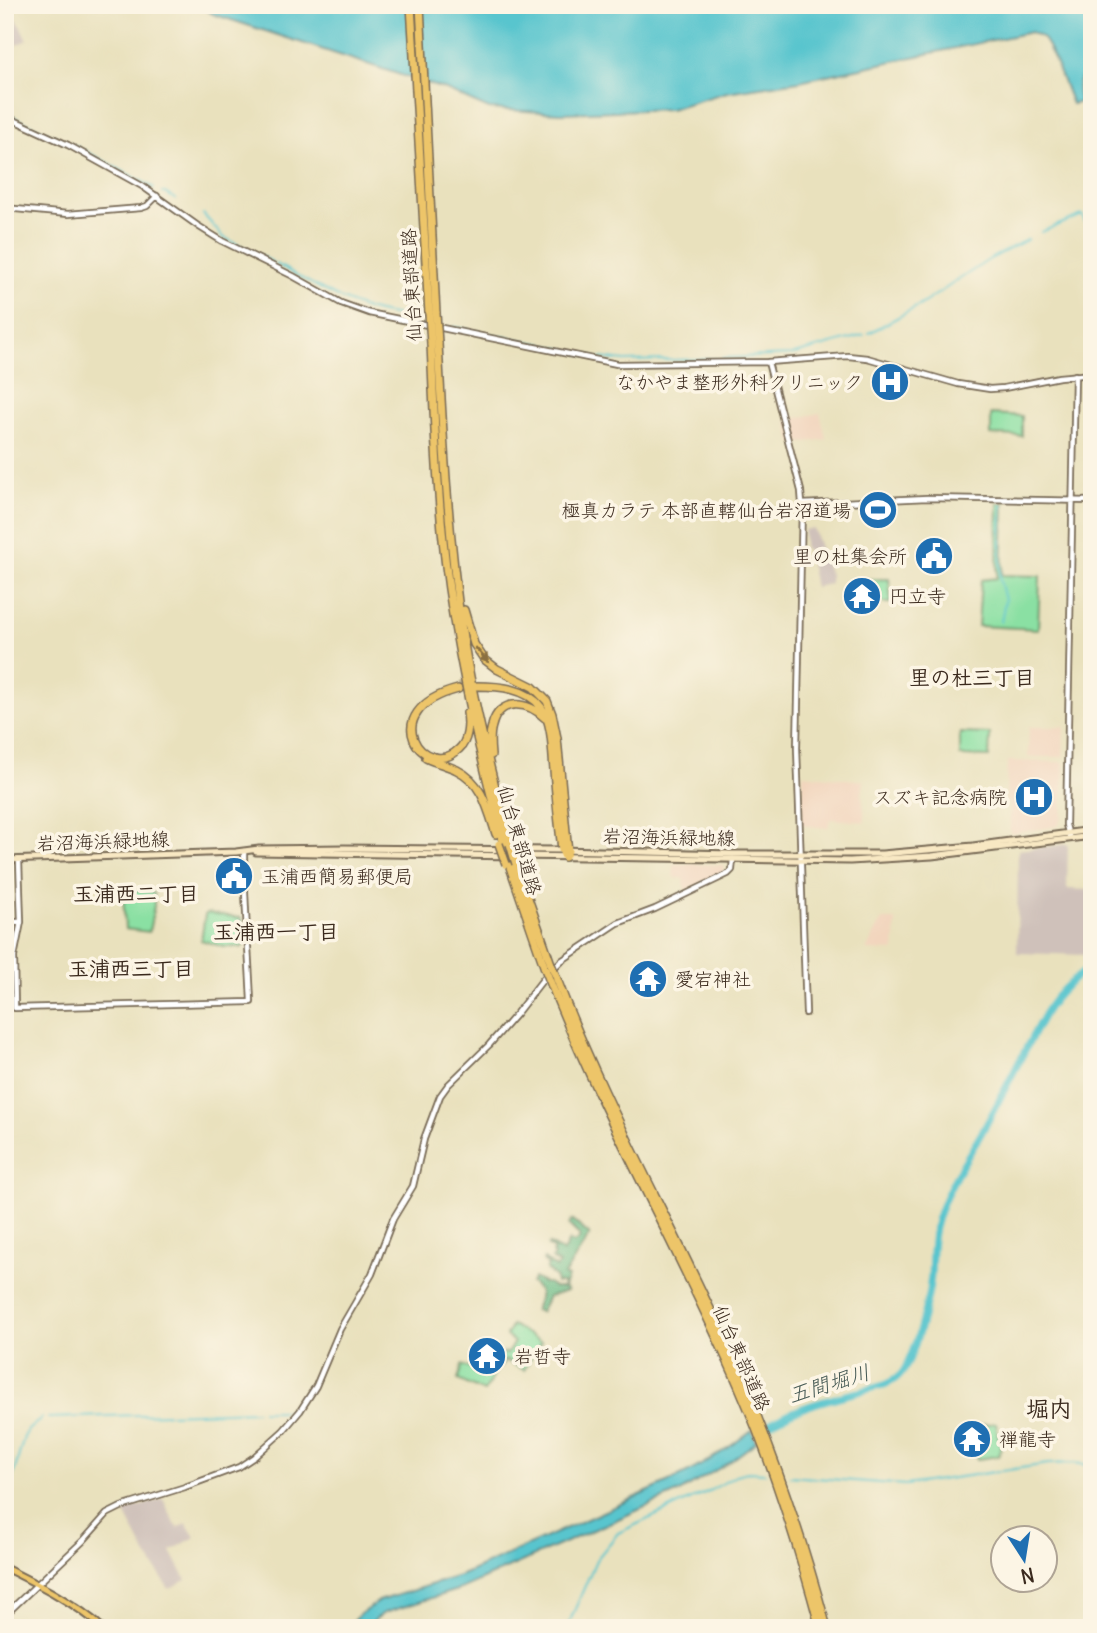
<svg xmlns="http://www.w3.org/2000/svg" width="1097" height="1633" viewBox="0 0 1097 1633" font-family="Delius,'Klee One',sans-serif">
<rect width="100%" height="100%" fill="#fcf5e5"/>
<filter id="ink" filterUnits="userSpaceOnUse"><feTurbulence type="fractalNoise" baseFrequency=".0143" numOctaves="2"/><feDisplacementMap in="SourceGraphic" scale="14" xChannelSelector="R" yChannelSelector="G"/><feConvolveMatrix kernelMatrix="1 2 1 2 8 2 1 2 1" color-interpolation-filters="sRGB"/></filter>
<filter id="wash" filterUnits="userSpaceOnUse"><feTurbulence type="fractalNoise" baseFrequency=".00686" numOctaves="4" result="noise"/><feDisplacementMap in="SourceGraphic" scale="28" xChannelSelector="R" yChannelSelector="G"/><feGaussianBlur stdDeviation="1.57" result="paint"/><feColorMatrix in="noise" values="0 0 0 0 0 0 0 0 0 0 0 0 0 0 0 0 0 1.4 0 .05"/><feComposite in="paint" operator="in"/></filter>
<g filter="url(#wash)">
<rect width="100%" height="100%" fill="#e9e1bd"/>
<path fill="#f2d5bd" d="M820 413 826 439 793 444 787 420Z
M1029 727H1064L1063 757H1028Z
M1007 761 1062 762 1064 764 1062 818 1058 826 1010 834V802H1006Z
M803 774 864 781 862 795 865 822 830 819 828 828 801 825Z
M673 864 724 865 723 873 685 891 684 878H674Z
M882 920H896L894 951 866 950Z"/>
<path fill="#cfc1ba" d="M14 13 27 40 7 49 5 46V17Z
M813 528 830 575V584L815 587 807 549H804V530Z
M1068 844 1067 889 1092 890V953L1087 955 1017 953 1018 850Z
M163 1499 177 1528 186 1523 195 1537 171 1551 186 1580 169 1589 145 1552 124 1511Z"/>
<path fill="#8ae0a3" stroke="#628560" stroke-width="2" d="M991 414 1022 416V436L991 435Z
M998 503H1004L1002 575 1040 576 1038 629 978 626 981 580 997 578Z
M889 579 891 603H866L867 592 852 590 848 587 852 580Z
M960 733 990 734 989 757 960 756Z
M125 890 152 892 154 894V906L149 932 125 929 123 892Z
M207 913 241 918 243 921 244 944 242 947H224L201 940 205 915Z
M512 1325 541 1342 524 1370 505 1360 501 1366 497 1369 484 1392 458 1380 462 1365 483 1373 496 1352 501 1355 504 1353 507 1354 514 1342 506 1336Z
M996 1423 1001 1450 998 1456 977 1459V1449C985 1448 985 1442 986 1436L979 1425Z"/>
<path fill="#6fbe89" stroke="#557454" stroke-width="2" d="M572 1220 590 1235 564 1275 568 1277 564 1287 567 1291 548 1297 540 1312 535 1310C540 1297 543 1291 531 1283L534 1278 544 1283H548L554 1288H563L562 1283H556L555 1277 546 1270 548 1265 543 1261 544 1259 556 1268 559 1264 552 1259 554 1255 552 1253 554 1250 548 1246 549 1244 563 1252 569 1241 573 1243 578 1241 580 1236 569 1225Z"/>
<path fill="#58c5ce" stroke="#4a7876" stroke-width="2" d="M199 5H1092V74L1089 73C1075 78 1076 89 1080 102L1072 104C1066 91 1051 44 1041 37 1038 35 1034 34 1031 32L799 81 727 92 670 109 561 113 489 109 444 89 213 14Z
M752 1430 756 1442 728 1463 679 1492 460 1589 384 1613 378 1617 366 1628H349L359 1615 379 1601 462 1575 665 1484C697 1469 725 1452 752 1430Z"/>
<g fill="none" stroke-linecap="round" stroke-linejoin="round">
<path stroke="#58c5ce" stroke-width="2" d="M5 113 79 148
M83 150 154 188
M162 193H165L175 199
M203 214 223 237 272 262
M1041 232 1082 215 1089 229
M1091 235 1092 236
M276 264C304 279 331 296 361 307 377 313 394 315 410 318
M453 327 546 345
M869 333 922 304 990 259 1028 239
M549 346 595 357
M600 358 625 361 717 359
M722 358 791 355 864 335
M1001 622 1005 600 1000 580 1002 505
M1079 975 1082 980
M1084 983 1092 989
M262 1411H291
M48 1418 256 1411
M790 1476 906 1485 1048 1464 1071 1463 1092 1465
M12 1480 24 1437 28 1430 42 1418
M5 1505 10 1493 11 1484
M567 1628 596 1560 618 1533 711 1490 739 1474 748 1472 765 1473"/>
<path stroke="#58c5ce" stroke-width="7" d="M759 1431C796 1404 841 1397 884 1385 891 1382 897 1379 902 1373 915 1355 929 1298 931 1276 932 1260 931 1244 935 1228 944 1190 964 1164 982 1132 1004 1093 1023 1052 1045 1013 1057 993 1072 980 1092 966"/>
</g>
</g>
<g filter="url(#ink)">
<g fill="none" stroke-linecap="round" stroke-linejoin="round">
<path stroke="#c6bc9d" stroke-width="7" stroke-dasharray="7 3.5" stroke-linecap="butt" d="M458 685 476 683"/>
<g stroke="#786a56" stroke-width="8">
<path id="tertiary" d="M5 116 68 145 142 186 198 226 222 241 293 276 341 303 369 313 617 364 768 362 848 356 867 358 958 384 990 389 1004 388 1059 377 1092 374
M5 208 68 214 141 208 147 206 157 196
M768 362 801 491 802 504 797 748 806 1013
M802 504 927 498 1092 501
M1069 836 1066 825 1075 375
M19 860 21 922 14 957 15 1008 251 1002C249 952 244 902 244 851
M5 922H21
M5 1615 83 1541 107 1514 121 1507 185 1487 239 1467 254 1457 283 1431 300 1411 316 1386 340 1329 372 1274 393 1219 413 1186 424 1139 440 1096 448 1085 489 1045 516 1014 544 978 561 961 618 923 655 909 728 874 732 870 733 859"/>
</g>
<g stroke="#786a56" stroke-width="9">
<path id="secondary" d="M256 852 850 861 932 856 1092 836
M5 860 236 852 259 849 344 848 557 850 733 854H882L973 846 1092 830"/>
</g>
<g stroke="#786a56" stroke-width="9">
<path id="primary" d="M5 1568C39 1585 74 1602 103 1628"/>
</g>
<g stroke="#786a56" stroke-width="10">
<path id="motorway" d="M411 5 429 314
M420 5 436 313
M438 343C443 439 448 535 462 631 473 703 491 774 510 844
M431 344C435 434 438 526 453 615 466 693 483 769 504 844
M464 610 474 644 484 659 497 669 533 687 547 701 552 714 557 738 567 842 568 851 565 857
M477 686C499 686 527 688 541 707 553 723 552 751 554 770 556 797 559 824 562 850L565 857
M458 689C373 711 425 782 459 749 468 741 469 725 467 713
M491 755C490 745 489 735 492 726 499 697 528 701 545 718
M426 758C436 763 447 765 457 770 482 782 488 809 496 834
M509 864 545 969
M516 864 551 964
M555 974C602 1100 669 1217 724 1339 767 1432 800 1529 827 1628
M549 979C604 1119 679 1249 739 1387 773 1465 798 1546 820 1628"/>
</g>
<use href="#tertiary" stroke="#fff" stroke-width="4.5"/>
<use href="#secondary" stroke="#f8e8c3" stroke-width="5"/>
<use href="#primary" stroke="#edc569" stroke-width="5"/>
<use href="#motorway" stroke="#edc569" stroke-width="7"/>
<g stroke="#786a56" stroke-width="10" stroke-linecap="butt">
<path id="motorway-bridge" d="M436 313 438 343
M429 314 431 344
M499 844 506 864
M510 844 516 864
M551 964 555 974
M545 969 549 979"/>
</g>
<use href="#motorway-bridge" stroke="#edc569" stroke-width="7"/>
</g>
<defs><path id="oneway-solid" d="M-6-.8H1V-3.2L6.5 0L1 3.2V.8H-6Z" transform="scale(1.75)"/></defs>
<use fill="#8b7040" href="#oneway-solid" transform="translate(482 655) rotate(49)"/>
</g>
<defs>
<g id="hospital-disc" transform="scale(2.0125)"><circle r="9.5" fill="#1f6fb2" stroke="#fcf5e5"/><path d="M-5-5h3v3.5h4V-5h3V5h-3V1.5h-4V5h-3Z" fill="#fff"/></g>
<g id="stadium-disc" transform="scale(2.0125)"><circle r="9.5" fill="#1f6fb2" stroke="#fcf5e5"/><path d="M0-5a6.5 5 0 1 0 0 10a6.5 5 0 1 0 0-10ZM-3.5-1.8h7v3.6h-7Z" fill="#fff"/></g>
<g id="civic-disc" transform="scale(2.0125)"><circle r="9.5" fill="#1f6fb2" stroke="#fcf5e5"/><path d="M-.6-6.5H3V-4.5H.6V-3L4-1V1h2V6H-6V1h2V-1L-.6-3ZM-1.2 2.5V6h2.4V2.5Z" fill="#fff"/></g>
<g id="temple-disc" transform="scale(2.0125)"><circle r="9.5" fill="#1f6fb2" stroke="#fcf5e5"/><path d="M0-6L5-2H3V0L6.5 2.5H4V6H1.5V3h-3V6H-4V2.5H-6.5L-3 0V-2H-5Z" fill="#fff"/></g>
</defs>
<g fill-rule="evenodd">
<use href="#hospital-disc" x="890" y="382"/>
<use href="#stadium-disc" x="878" y="510"/>
<use href="#civic-disc" x="934" y="556"/>
<use href="#temple-disc" x="862" y="596"/>
<use href="#hospital-disc" x="1034" y="797"/>
<use href="#civic-disc" x="234" y="876"/>
<use href="#temple-disc" x="648" y="979"/>
<use href="#temple-disc" x="487" y="1356"/>
<use href="#temple-disc" x="972" y="1439"/>
</g>
<g text-anchor="middle" stroke-width="7" stroke-linejoin="round" paint-order="stroke">
<g font-size="19" fill="#3b2a1e" stroke="#fcf5e5">
<text transform="translate(411 285) rotate(-93)" y="7">仙台東部道路</text>
<text transform="translate(669 837) rotate(1)" y="7">岩沼海浜緑地線</text>
<text transform="translate(520 840) rotate(74)" y="7">仙台東部道路</text>
<text transform="translate(103 841) rotate(-2)" y="7">岩沼海浜緑地線</text>
<text transform="translate(742 1358) rotate(66)" y="7">仙台東部道路</text>
</g>
<g font-size="19" fill="#3b2a1e" stroke="#fcf5e5" text-anchor="start">
<text x="863" y="389" text-anchor="end">なかやま整形外科クリニック</text>
<text x="851" y="517" text-anchor="end">極真カラテ 本部直轄仙台岩沼道場</text>
<text x="907" y="563" text-anchor="end">里の杜集会所</text>
<text x="889" y="603">円立寺</text>
<text x="1007" y="804" text-anchor="end">スズキ記念病院</text>
<text x="261" y="883">玉浦西簡易郵便局</text>
<text x="675" y="986">愛宕神社</text>
<text x="514" y="1363">岩哲寺</text>
<text x="999" y="1446">禅龍寺</text>
</g>
<g font-size="21" font-weight="bold" fill="#3b2a1e" stroke="#fcf5e5">
<text x="972" y="685">里の杜三丁目</text>
<text x="136" y="901">玉浦西二丁目</text>
<text x="276" y="939">玉浦西一丁目</text>
<text x="131" y="976">玉浦西三丁目</text>
</g>
<g font-size="21" font-style="italic" fill="#445853" stroke="#fcf5e5">
<text transform="translate(829 1384) rotate(-17)" y="7">五間堀川</text>
</g>
<g font-size="23" font-weight="bold" fill="#3b2a1e" stroke="#fcf5e5">
<text x="1049" y="1417">堀内</text>
</g>
</g>
<rect width="1097" height="1633" fill="none" stroke="#fcf5e5" stroke-width="28"/>
<g transform="translate(1024 1559) rotate(168)"><circle r="33" fill="#fcf5e5" stroke="#afa495" stroke-width="2"/>
<path d="M0-5L12 26L0 18L-12 26Z" fill="#1f6fb2"/>
<text y="-10" font-size="19" font-weight="bold" text-anchor="middle" fill="#3b2a1e">N</text>
</g>
</svg>
